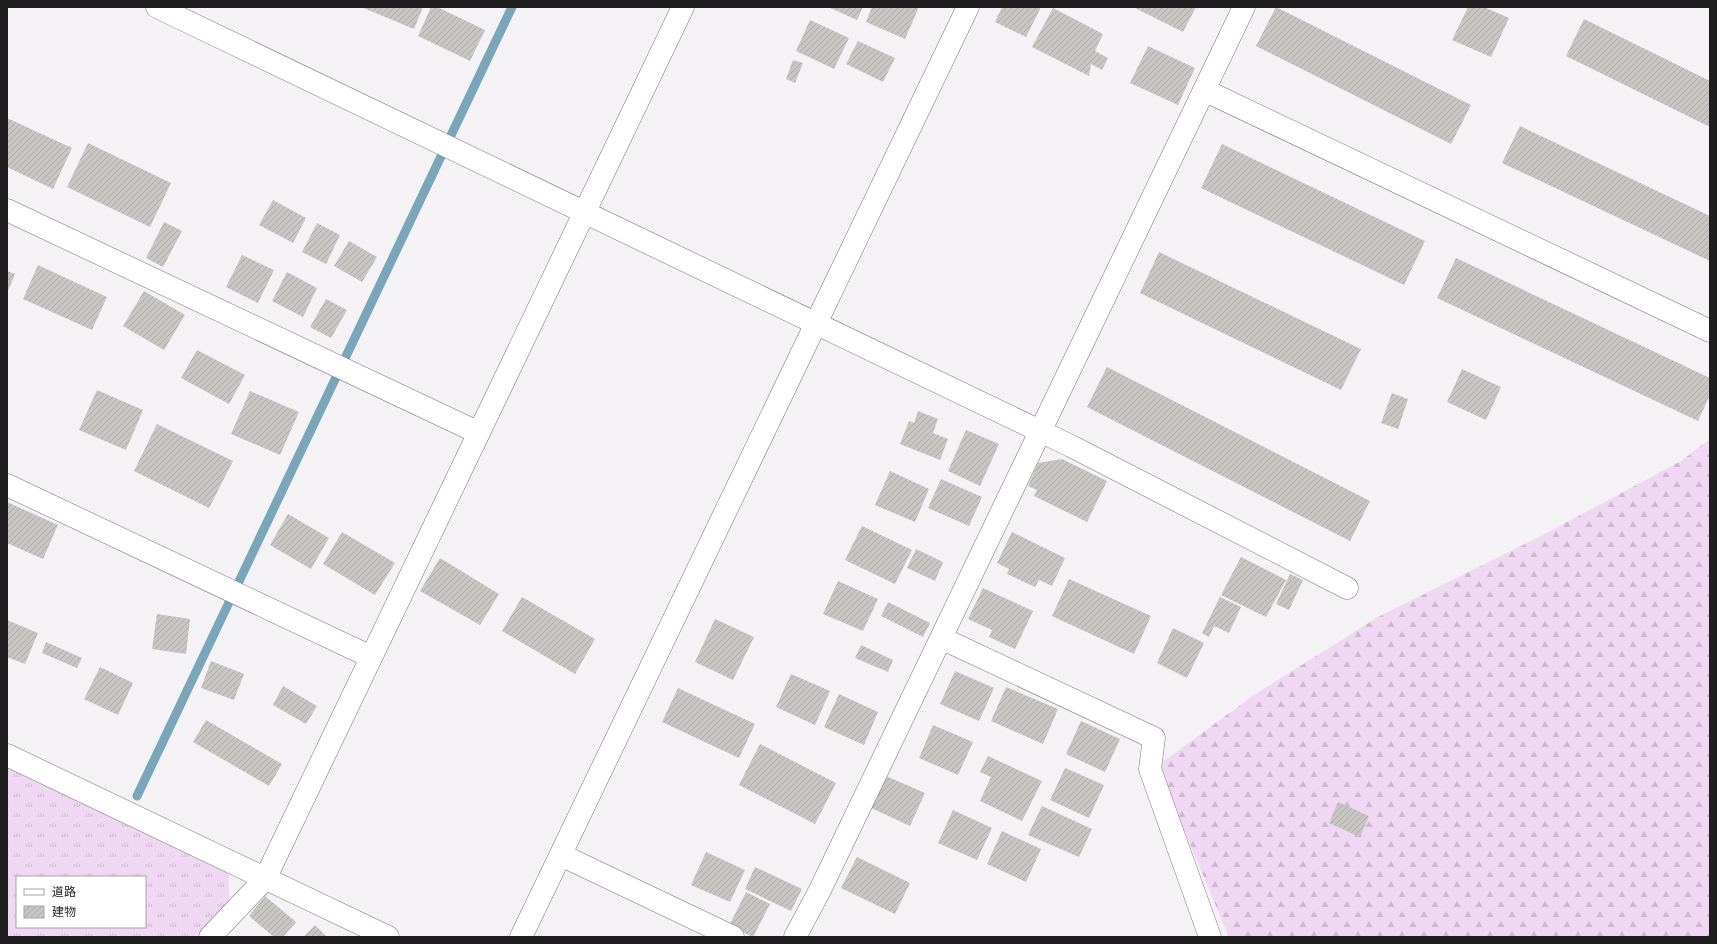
<svg xmlns="http://www.w3.org/2000/svg" width="1717" height="944" viewBox="0 0 1717 944" font-family="Overpass,'Noto Sans JP',sans-serif">
<defs>
<pattern id="grass-tufts" width="24" height="20" patternUnits="userSpaceOnUse"><rect width="24" height="20" fill="#f0d7f3"/><path d="M3 7l-1-3M5 7V3M7 7l1-3M15 17l-1-3M17 17v-4M19 17l1-3" fill="none" stroke="#cdb8d0"/></pattern>
<pattern id="forest-firs" width="22" height="20" patternUnits="userSpaceOnUse"><rect width="22" height="20" fill="#f0d7f3"/><path d="M5 1l3.5 6h-7zM16 11l3.5 6h-7z" fill="#cdb8d0"/></pattern>
<pattern id="building-hatch" width="6" height="6" patternUnits="userSpaceOnUse"><rect width="6" height="6" fill="#c8c6c3"/><path d="M-1 1l2-2M0 6l6-6M5 7l2-2" fill="none" stroke="#abaaa7"/></pattern>
</defs>
<rect width="100%" height="100%" fill="#f5f2f5"/>
<path fill="url(#grass-tufts)" fill-rule="evenodd" d="M7 764 229 873V901L195 937H7ZM17 877H145V927H17Z"/>
<path fill="url(#forest-firs)" d="M1710 439V937H1229L1157 766 1254 695 1378 617 1541 536 1681 461Z"/>
<g fill="none" stroke-linecap="round" stroke-linejoin="round">
<path stroke="#79a6b9" stroke-width="9" d="M137 796 512 7"/>
</g>
<path fill="url(#building-hatch)" d="M361 7H423L414 29Z
M431 7H437L485 30 470 61 418 36Z
M828 7H863L857 20Z
M872 7H919L905 39 866 22Z
M1002 7H1041L1026 37 995 22Z
M1133 7H1196L1183 32Z
M1276 7 1471 105 1451 144 1256 46Z
M1468 7H1484L1509 18 1491 57 1452 40Z
M1053 8 1103 34 1095 51 1108 58 1102 70 1091 64 1089 76 1032 47Z
M1584 19 1710 81V127L1566 56Z
M810 20 849 38 834 69 796 51Z
M858 41 895 58 883 82 846 64Z
M1148 46 1195 68 1178 105 1130 83Z
M793 60 803 63 795 83 786 79Z
M7 118 72 148 53 189 7 167Z
M1520 126 1710 216V261L1502 163Z
M88 143 171 183 150 227 67 187Z
M1222 144 1425 241 1404 285 1201 188Z
M273 200 306 218 293 243 259 225Z
M164 222 182 231 163 267 146 258Z
M317 223 340 235 326 264 302 252Z
M349 241 377 257 362 282 334 266Z
M1159 252 1361 349 1341 390 1140 293Z
M242 255 274 270 258 303 226 287Z
M1456 258 1710 378V395L1698 421 1437 298Z
M38 265 107 297 92 330 23 299Z
M7 271 15 274 7 293Z
M287 272 317 288 303 317 272 301Z
M144 291 185 315 164 350 123 326Z
M326 299 347 310 331 338 310 327Z
M197 350 245 375 229 404 181 378Z
M1107 367 1370 501 1350 541 1087 407Z
M1462 369 1501 387 1486 420 1447 402Z
M97 390 143 410 126 450 79 430Z
M250 391 299 412 280 455 231 434Z
M1392 393 1408 399 1398 429 1381 423Z
M918 411 938 419 933 433 948 439 940 460 900 444 909 421 914 423Z
M157 424 233 461 209 508 134 471Z
M966 430 999 444 980 486 948 471Z
M1062 459 1107 481 1087 522 1034 496 1037 490 1028 486 1038 463Z
M890 471 929 489 915 522 875 505Z
M941 479 982 497 969 526 928 508Z
M7 502 58 525 43 559 7 543Z
M288 514 329 538 311 569 270 545Z
M862 526 912 550 895 584 845 560Z
M342 532 395 563 375 595 323 564Z
M1012 532 1065 558 1052 586 1039 580 1035 587 1007 574 1009 569 997 563Z
M916 549 943 562 935 581 907 568Z
M1241 557 1286 580 1266 617 1221 595Z
M440 558 499 594 480 625 420 591Z
M1290 574 1303 580 1289 610 1276 604Z
M1069 579 1151 616 1134 654 1052 616Z
M838 581 878 599 863 631 823 614Z
M983 588 1033 611 1015 649 989 637 992 630 968 619Z
M522 597 595 639 575 674 502 631Z
M1220 597 1241 607 1229 633 1214 626 1209 637 1202 633Z
M888 602 930 623 923 637 881 616Z
M157 614 190 619 186 654 152 649Z
M715 619 754 637 733 680 695 662Z
M7 620 38 633 25 664 7 657Z
M1173 628 1204 643 1187 678 1157 663Z
M46 642 82 658 77 668 42 653Z
M861 645 893 660 888 672 855 658Z
M211 661 244 674 234 700 201 688Z
M100 667 133 683 118 715 84 699Z
M955 671 994 688 979 721 940 704Z
M791 674 830 691 815 725 776 707Z
M283 686 317 706 306 724 273 705Z
M1006 687 1058 709 1043 744 991 721Z
M678 688 755 724 739 758 662 722Z
M839 694 878 712 864 745 824 727Z
M206 720 282 764 269 786 193 742Z
M1081 721 1120 739 1105 772 1066 754Z
M933 725 973 742 958 775 919 758Z
M760 744 836 783 815 824 739 785Z
M988 756 1042 781 1022 821 980 801 991 777 980 772Z
M1065 768 1104 785 1089 818 1050 800Z
M886 776 925 793 910 826 871 808Z
M1338 802 1369 816 1360 837 1329 823Z
M1042 806 1092 829 1079 857 1028 835Z
M953 810 992 828 977 860 938 843Z
M1002 831 1041 849 1026 882 987 864Z
M706 852 745 870 730 902 691 885Z
M857 857 910 883 895 914 841 888Z
M755 867 802 889 791 911 745 889Z
M746 892 770 904 753 937 729 926Z
M265 896 296 922 283 937H274L249 916Z
M315 925 327 937H303Z"/>
<g fill="none" stroke-linecap="round" stroke-linejoin="round">
<g stroke="#777577" stroke-width="23">
<path id="street" d="M157 7 1071 446 1347 588
M1204 90 1710 331
M7 210 479 433
M7 485 371 657
M941 638 1154 738 1150 769 1210 937
M7 755 388 937
M561 855 733 937
M210 937 265 879 683 7
M795 937 820 890 1244 7"/>
</g>
<g stroke="#777577" stroke-width="23">
<path id="secondary" d="M521 937 968 7"/>
</g>
<use href="#street" stroke="#fff" stroke-width="22"/>
<use href="#secondary" stroke="#fff" stroke-width="22"/>
</g>
<rect width="1717" height="944" fill="none" stroke="#1f1e1f" stroke-width="16"/>
<rect x="16" y="876" width="130" height="52" fill="#ffffff" stroke="#a5a5a5"/>
<rect x="24" y="889" width="20" height="6" fill="#ffffff" stroke="#a5a5a5"/>
<text x="52" y="896" font-size="12" fill="#1f1e1f">道路</text>
<rect x="24" y="906" width="20" height="12" fill="url(#building-hatch)" stroke="#a5a5a5"/>
<text x="52" y="916" font-size="12" fill="#1f1e1f">建物</text>
</svg>
